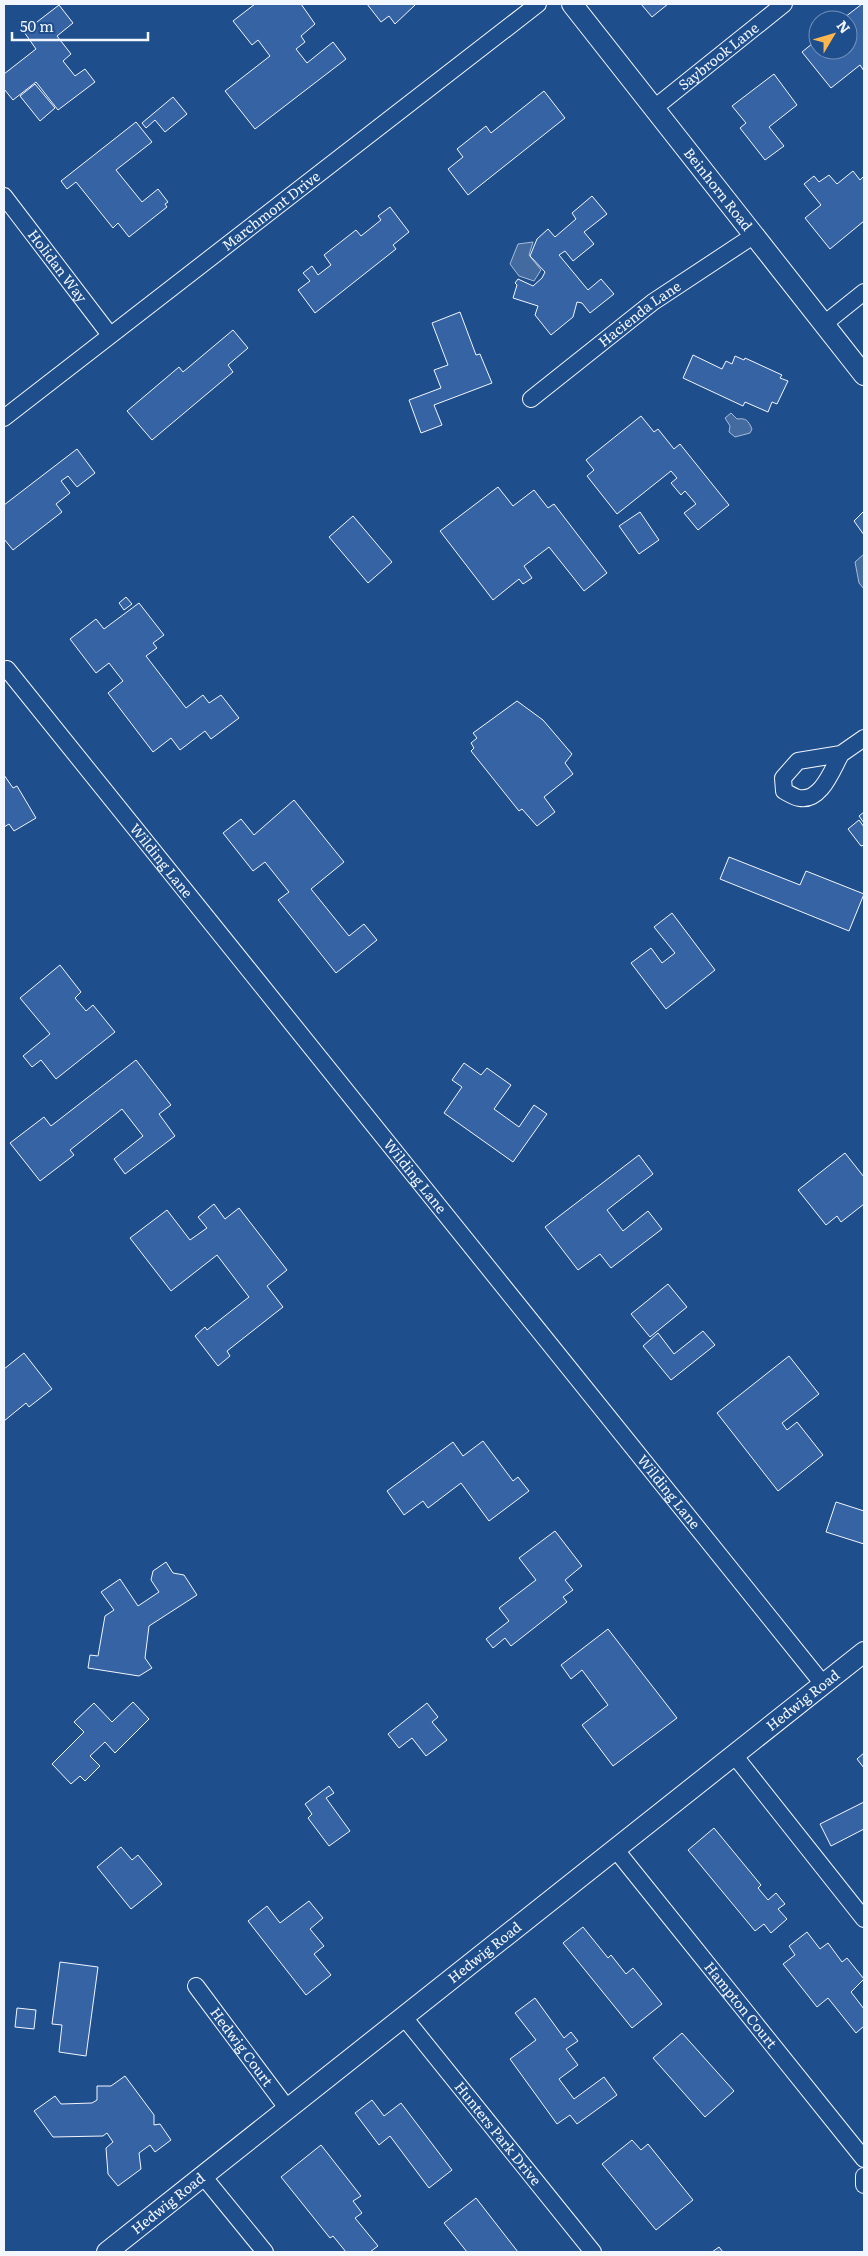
<svg xmlns="http://www.w3.org/2000/svg" width="868" height="2256" viewBox="0 0 868 2256" font-family="Literata,serif">
<rect width="100%" height="100%" fill="#1f4e8c"/>
<path fill="#446ba0" stroke="#a8bbd7" d="M533 242 529 255 541 270 534 281 519 276 510 264 518 244Z
M731 413 737 419C746 418 748 420 752 429L750 433 735 437 729 432 730 426 725 418Z
M864 554V589L859 583 855 562Z"/>
<path fill="#3563a3" stroke="#f2f6ff" d="M255 4H301L315 24 301 36 305 42 296 49 307 63 333 42 346 59 255 129 225 91 270 56 258 40 252 45 233 21Z
M367 4H413L415 5 395 24 389 16 381 22Z
M641 4H668L652 17Z
M862 4H864V71L860 65 831 88 802 52 818 39V50H848V20H841Z
M59 5 73 23 57 36 71 54 63 61 75 76 85 69 95 82 58 110 36 82 13 100 4 89V74L36 49 24 32Z
M774 74 797 105 769 127 784 146 765 160 740 128 746 123 732 106Z
M35 84 55 108 40 121 20 96Z
M544 91 565 118 468 195 448 169 463 157 457 149 486 126 491 133Z
M173 97 187 114 165 132 155 120 146 128 142 123Z
M136 122 152 142 116 170 142 202 158 189 168 202 165 204 167 207 129 237 118 223 113 228 76 182 67 189 61 181Z
M853 171 860 180 864 176V221L830 249 805 218 821 205 804 184 814 176 819 182 829 175 837 184Z
M592 196 607 214 584 232 594 244 573 261 565 251 559 255 588 290 601 279 614 294 590 313 582 303 577 302 573 317 551 335 535 315 538 306 513 298 517 285 515 283 518 279 533 286 542 278 545 272 530 256 537 239 548 229 555 237 576 219 572 213Z
M390 207 409 232 393 245 396 249 315 313 298 290 310 281 303 273 312 266 318 275 331 265 324 255 356 230 361 236 381 220 378 216Z
M460 312 476 355 480 354 492 383 434 405 442 425 421 433 409 400 441 388 434 370 448 365 432 323Z
M233 330 248 348 228 365 233 372 152 440 127 411 179 367 183 372Z
M693 355 722 369 726 361 732 364 735 356 744 360 745 358 782 375 780 378 788 381 777 404 772 402 768 412 745 402 743 406 683 378Z
M641 416 654 432 658 429 674 449 680 444 729 505 698 530 684 513 696 504 685 491 681 495 671 483 677 478 671 471 617 514 587 476 594 470 586 460Z
M77 449 95 473 77 487 68 476 61 481 70 493 56 504 62 512 13 550 4 539V505Z
M498 487 513 506 534 490 548 508 554 504 607 573 584 591 549 547 524 566 532 578 523 584 519 579 493 600 440 531Z
M864 511V535L854 521Z
M640 512 659 540 639 554 619 526Z
M353 516 392 562 368 583 329 537Z
M126 597 132 604 124 610 119 603Z
M139 603 164 635 153 643 157 648 146 656 186 708 203 695 209 703 221 695 239 718 211 739 205 731 180 750 171 738 153 752 108 693 123 681 109 663 96 673 70 639 96 619 104 629Z
M517 701 543 720 572 754 565 763 573 774 544 797 555 812 537 826 522 809 519 811 471 751 474 748 471 743 477 738 473 733Z
M4 775 13 788 17 786 36 818 14 831 9 824 4 827Z
M294 800 344 862 311 889 349 936 364 924 377 940 336 973 278 900 289 892 265 862 253 871 223 833 241 819 254 835Z
M864 812V823L859 816Z
M859 820 864 827V845L861 846 848 829Z
M729 857 800 885 806 871 864 894 849 931 720 879Z
M672 913 715 970 666 1009 631 963 651 948 662 963 675 953 654 927Z
M60 965 81 992 75 998 86 1011 93 1005 115 1032 56 1079 41 1060 32 1067 23 1056 50 1034 20 998Z
M136 1060 171 1105 159 1114 175 1136 125 1174 114 1159 143 1136 122 1109 70 1150 74 1155 40 1181 10 1143 44 1117 51 1126Z
M464 1063 481 1075 487 1068 511 1085 494 1109 519 1127 534 1105 547 1114 513 1162 444 1113 462 1087 452 1080Z
M845 1153 864 1177V1204L841 1222 837 1216 826 1225 798 1190Z
M639 1155 653 1174 607 1210 623 1231 648 1211 662 1229 611 1268 600 1254 578 1270 545 1227Z
M214 1204 225 1219 239 1208 287 1270 267 1286 283 1307 227 1351 230 1356 218 1366 195 1336 205 1327 207 1330 249 1297 217 1255 171 1291 130 1238 167 1210 190 1240 207 1228 198 1217Z
M668 1284 687 1307 650 1337 631 1314Z
M703 1331 715 1345 671 1380 643 1346 658 1333 674 1354Z
M24 1353 52 1389 29 1407 26 1403 4 1421V1369Z
M789 1356 819 1394 782 1423 787 1430 797 1422 823 1455 778 1491 717 1413Z
M483 1441 513 1481 518 1477 529 1491 489 1521 461 1483 428 1508 423 1501 404 1515 387 1491 453 1442 463 1456Z
M836 1502 864 1511V1544L826 1532Z
M555 1531 582 1566 565 1580 573 1590 563 1597 567 1602 511 1646 505 1638 493 1648 486 1639 509 1621 499 1608 536 1580 519 1558Z
M166 1562 173 1573 184 1575 197 1595 149 1626 145 1658 152 1668 139 1676 88 1668 90 1655 98 1656 105 1616 114 1610 101 1592 120 1579 138 1606 159 1592 151 1580 153 1571Z
M608 1629 677 1718 613 1766 582 1725 608 1705 582 1670 571 1679 561 1665Z
M133 1702 149 1719 115 1753 105 1742 90 1756 100 1766 85 1781 80 1776 71 1784 52 1764 84 1732 74 1722 94 1703 112 1722Z
M427 1703 438 1717 432 1722 447 1740 426 1756 412 1738 399 1748 388 1734Z
M864 1753V1768L857 1759Z
M329 1786 334 1793 326 1798 350 1831 329 1846 308 1818 312 1814 305 1804Z
M864 1802V1829L831 1846 820 1824Z
M714 1828 761 1885 758 1888 768 1900 776 1893 785 1904 778 1909 787 1919 771 1933 764 1924 755 1931 688 1850Z
M121 1847 132 1860 138 1855 162 1884 131 1909 97 1867Z
M309 1901 323 1918 310 1929 324 1946 314 1954 331 1975 306 1995 248 1921 267 1906 280 1923Z
M583 1927 608 1958 611 1955 626 1974 633 1968 662 2004 632 2028 563 1943Z
M807 1932 820 1949 828 1943 842 1962 847 1958 864 1979 851 1992 864 2009V2026L856 2033 828 1998 817 2007 783 1964 795 1955 789 1946Z
M60 1962 98 1967 86 2056 59 2052 62 2025 52 2024Z
M535 1998 564 2038 571 2032 578 2041 566 2049 578 2065 559 2079 574 2099 604 2077 617 2095 577 2124 570 2115 557 2124 510 2059 536 2040 515 2013Z
M17 2008 36 2010 34 2029 15 2027Z
M682 2033 734 2091 705 2117 653 2058Z
M125 2076 154 2115V2125L160 2124 171 2140 155 2152 150 2145 139 2153 141 2169 118 2186 108 2174 106 2148 113 2142 107 2133 103 2136 53 2137 34 2111 55 2096 61 2104 92 2103 97 2100V2086H111Z
M372 2100 384 2116 401 2103 452 2170 429 2188 390 2136 379 2145 355 2113Z
M632 2140 641 2150 648 2144 693 2200 656 2230 602 2164Z
M321 2145 361 2196 353 2201 362 2213 355 2218 378 2246 370 2252H346L333 2236 330 2238 281 2177Z
M476 2198 518 2252H467L444 2223Z
M719 2247 723 2252H712Z"/>
<g fill="none" stroke-linecap="round" stroke-linejoin="round">
<g stroke="#f2f6ff" stroke-width="18">
<g id="minor">
<path id="s1" d="M653 109 784 4"/>
<path id="s2" d="M4 196 110 335"/>
<path d="M824 324 864 292"/>
<path id="s3" d="M531 399 653 302 753 236"/>
<path id="s4" d="M4 418 538 4"/>
<path id="s5" d="M7 669 823 1684"/>
<path d="M841 754C832 770 821 802 799 798 794 797 788 793 784 791L783 778 798 761 841 754 864 738"/>
<path d="M734 1755 864 1919"/>
<path id="s6" d="M616 1850 864 2159"/>
<path id="s7" d="M196 1986 287 2108"/>
<path id="s8" d="M403 2016 593 2252"/>
<path d="M203 2176 265 2252"/>
<path d="M864 2176V2185"/>
</g>
</g>
<g stroke="#f2f6ff" stroke-width="22">
<g id="tertiary">
<path id="s9" d="M572 4 864 375"/>
<path id="s10" d="M107 2252 864 1652"/>
</g>
</g>
<use href="#minor" stroke="#1f4e8c" stroke-width="16"/>
<use href="#tertiary" stroke="#1f4e8c" stroke-width="20"/>
</g>
<g text-anchor="middle" stroke-width="4" stroke-linejoin="round" paint-order="stroke">
<g font-size="14" fill="#f2f6ff" stroke="#1f4e8c">
<text dy="5" stroke="none"><textPath href="#s1" startOffset="84">Saybrook Lane</textPath></text>
<text dy="5" stroke="none"><textPath href="#s9" startOffset="236">Beinhorn Road</textPath></text>
<text dy="5" stroke="none"><textPath href="#s4" startOffset="338">Marchmont Drive</textPath></text>
<text dy="5" stroke="none"><textPath href="#s2" startOffset="88">Holidan Way</textPath></text>
<text dy="5" stroke="none"><textPath href="#s3" startOffset="138">Hacienda Lane</textPath></text>
<text dy="5" stroke="none"><textPath href="#s5" startOffset="246">Wilding Lane</textPath></text>
<text dy="5" stroke="none"><textPath href="#s5" startOffset="651">Wilding Lane</textPath></text>
<text dy="5" stroke="none"><textPath href="#s5" startOffset="1056">Wilding Lane</textPath></text>
<text dy="5" stroke="none"><textPath href="#s10" startOffset="888">Hedwig Road</textPath></text>
<text dy="5" stroke="none"><textPath href="#s10" startOffset="482">Hedwig Road</textPath></text>
<text dy="5" stroke="none"><textPath href="#s6" startOffset="199">Hampton Court</textPath></text>
<text dy="5" stroke="none"><textPath href="#s7" startOffset="76">Hedwig Court</textPath></text>
<text dy="5" stroke="none"><textPath href="#s8" startOffset="151">Hunters Park Drive</textPath></text>
<text dy="5" stroke="none"><textPath href="#s10" startOffset="78">Hedwig Road</textPath></text>
</g>
</g>
<rect width="868" height="2256" fill="none" stroke="#f2f6ff" stroke-width="10"/>
<g transform="translate(833 35) rotate(52)"><circle r="24" fill="#1f4e8c" stroke="#7391ba"/>
<path d="M0-4L9 19L0 12L-9 19Z" fill="#ffb74d"/>
<text y="-8" font-size="14" font-weight="bold" text-anchor="middle" fill="#f2f6ff">N</text>
</g>
<path d="M12 32v8h136v-8" fill="none" stroke="#f2f6ff" stroke-width="2.5"/>
<text x="20" y="32" font-size="15" fill="#f2f6ff" stroke="#1f4e8c" stroke-width="4" paint-order="stroke">50 m</text>
</svg>
